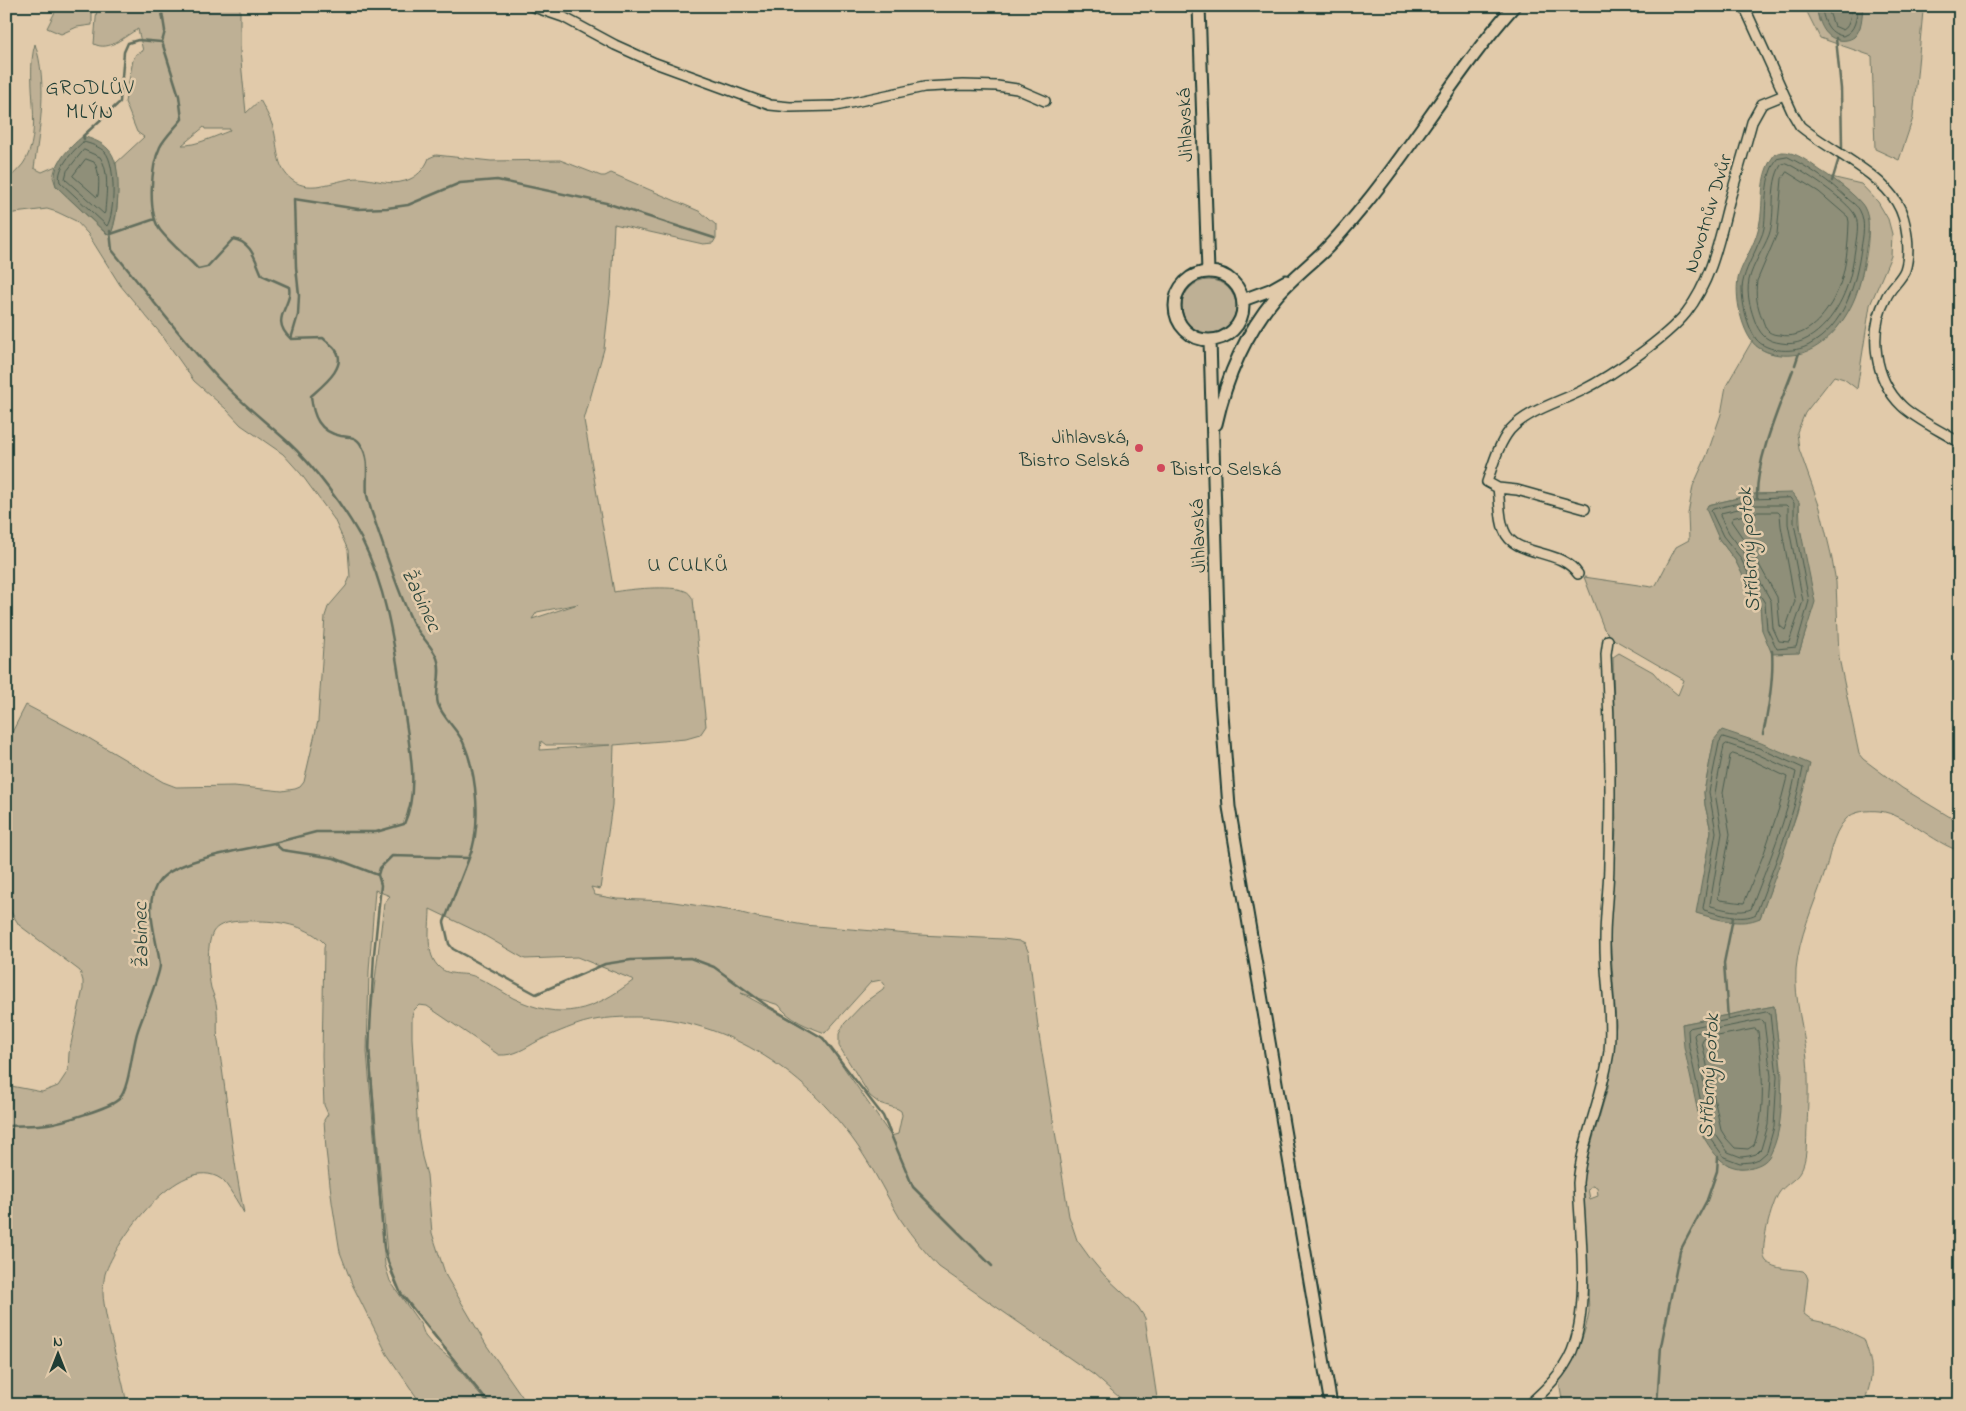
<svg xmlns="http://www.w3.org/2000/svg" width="1966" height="1411" viewBox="0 0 1966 1411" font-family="'Indie Flower',sans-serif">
<rect width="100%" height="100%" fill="#e1caaa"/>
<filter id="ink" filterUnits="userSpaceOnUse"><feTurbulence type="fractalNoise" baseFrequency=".02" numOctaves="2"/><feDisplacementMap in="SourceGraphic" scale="10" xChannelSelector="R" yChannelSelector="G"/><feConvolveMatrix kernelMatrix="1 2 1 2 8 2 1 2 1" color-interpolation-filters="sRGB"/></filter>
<g filter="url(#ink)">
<path fill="#beb095" stroke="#6e7664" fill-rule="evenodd" d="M58 6H92V25L77 27 61 34 47 28Z
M97 6H240V51L246 113 260 100C266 111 273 123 275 135 278 152 277 168 292 180 311 195 339 178 359 178 375 179 389 186 405 181 416 178 425 169 429 158L436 155 491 161 560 160 601 176H605L611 173 701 212 716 225V238L713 243 703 244 614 224 611 288 604 349 584 420 614 592C628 589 672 585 685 591 689 592 691 596 693 599L706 726 700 735 686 739 614 745 612 805 600 889 591 887 595 895 617 899 667 901 734 911 757 917 804 925 920 935 1003 939 1019 941 1025 944 1029 953 1039 1035 1069 1216 1077 1240 1090 1258 1105 1276 1138 1307 1145 1318 1158 1405H1128L1094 1375 939 1267C925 1252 912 1237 901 1220 887 1197 876 1173 861 1151 811 1076 728 1017 636 1017 616 1017 595 1018 576 1025 563 1030 550 1035 538 1041 525 1048 515 1056 499 1055L427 1006 419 1005 414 1010 412 1016V1038L418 1134 422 1157 427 1175 432 1233 446 1276 487 1346 528 1405H491L397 1287 391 1273 387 1254 370 1055V1023L384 903 390 896 375 890 369 971 367 1052 385 1265 390 1281 421 1325 425 1336 431 1343 451 1359 488 1405H422L387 1354 352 1284 340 1252 332 1202 326 1150 324 1120 328 1114 324 1105 322 1056 324 948 325 944C310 927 282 921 259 921 246 921 221 919 213 932 206 944 208 975 211 988 212 992 214 995 215 999 219 1012 216 1027 218 1041 227 1098 232 1156 244 1213 239 1205 227 1183 221 1179 180 1151 115 1242 105 1274 104 1279 103 1287 103 1293 103 1300 105 1308 106 1315 112 1346 122 1375 127 1405H6V1085L42 1092 58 1086 68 1071 69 1053 83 989V981L80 971 19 925 6 904V744L26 705 87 737 163 782 176 787 234 786 282 791 295 789 300 787 304 782 318 721 325 616 328 607 346 586 350 577 348 550 334 519 301 474 283 454 241 425 226 409 194 381 161 334 120 285 88 234 76 221 57 212 47 209 6 214V181C12 176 18 170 23 164 45 133 24 81 35 44 48 83 40 128 34 168L42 172 56 166 53 177 56 186 103 231 108 234H111C120 211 118 187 116 163L144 137 137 132 125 102 133 60 136 54 143 51 138 29C124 36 110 52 94 44ZM204 127 205 129H230L229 131C216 136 195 146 182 145ZM578 604 532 619 537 612ZM541 741 546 745H611L540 750ZM430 909 480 933 525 959 577 957 634 980C593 1011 562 1022 513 998 501 991 489 983 476 977 463 971 448 978 437 965 425 951 430 925 430 909ZM881 980 885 985 883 989 865 1002 844 1024 839 1034V1046L870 1096 879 1103 898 1109 901 1111 902 1115 898 1134 891 1136 827 1043 819 1036 741 993 779 1005C789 1020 809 1027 825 1033L871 982Z
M1804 6H1816L1819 21 1854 37 1860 27 1863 6H1926L1923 11 1913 118 1899 160 1875 149 1872 56 1820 38Z
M1831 177 1861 184 1878 202 1888 219 1892 234 1891 256 1870 305 1857 389 1844 379 1834 376 1805 413 1797 432 1799 449 1820 508 1831 554 1836 582 1839 658 1859 754 1863 759 1902 788 1960 823V851C1933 843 1906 814 1879 811 1869 810 1853 811 1846 819 1831 835 1830 858 1823 878 1813 907 1799 937 1796 969 1794 1001 1804 1028 1807 1059 1809 1082 1808 1104 1807 1127 1806 1142 1808 1159 1800 1172 1796 1180 1784 1185 1779 1193 1772 1203 1758 1252 1766 1261 1774 1270 1793 1269 1803 1271L1806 1274 1808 1279 1804 1314 1812 1320 1835 1325 1864 1339C1874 1368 1874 1376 1863 1405H1563L1559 1381C1575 1357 1584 1341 1589 1312L1583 1173 1608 1087 1616 1025 1610 935 1611 900 1616 829 1613 657 1619 653 1653 672 1660 680 1678 695 1684 680 1615 640 1604 629 1584 577 1652 587 1656 585 1676 547 1689 540 1688 514 1693 486 1707 455 1721 414 1726 386 1752 341C1774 364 1790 352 1814 341 1820 338 1829 335 1834 330 1856 312 1878 234 1864 208 1859 198 1840 185 1831 177ZM1755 494H1771L1799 502 1806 630 1799 653 1762 630 1760 605 1735 560 1719 539 1708 505ZM1714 740 1809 764 1797 813 1760 918 1721 919 1697 913 1711 831 1705 805 1704 792ZM1774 1006 1782 1076 1779 1127 1752 1167 1740 1168 1728 1165 1682 1024ZM1592 1186 1597 1187 1598 1196 1590 1199 1588 1189Z
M1182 307a27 27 0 1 1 54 0a27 27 0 1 1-54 0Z"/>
<path fill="#8f8f79" stroke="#626e5d" d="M1816 6H1863C1862 16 1862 30 1854 37 1850 40 1844 41 1839 40 1823 37 1819 21 1816 6Z
M83 136C91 139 102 142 108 149 124 164 118 215 111 234L108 235 56 186C50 165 69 148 83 136Z
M1781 152C1796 151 1810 163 1821 171 1832 177 1859 198 1864 207 1871 219 1868 236 1866 248 1864 263 1862 278 1857 292 1848 319 1823 353 1792 355 1781 356 1769 354 1759 348 1742 338 1733 293 1739 275 1744 260 1754 246 1758 230 1766 203 1756 178 1775 154Z
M1792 493 1799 502V523L1815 602 1799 653 1772 654 1762 630 1760 605 1750 590 1735 560 1719 539 1706 509 1708 505 1755 494Z
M1722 730 1761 743 1810 764C1797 817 1779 867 1760 918 1740 927 1717 919 1696 913L1711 831 1705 805 1704 792 1714 740Z
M1774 1006C1778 1046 1790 1116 1771 1153 1767 1163 1756 1167 1746 1168 1724 1170 1713 1153 1703 1136L1684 1047 1682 1024Z"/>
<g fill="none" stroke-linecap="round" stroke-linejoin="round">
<path stroke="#4c5e50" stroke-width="1" d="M1821 6C1824 20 1827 33 1843 36 1856 31 1856 19 1858 6
M1827 6 1834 26 1843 30C1851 26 1850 14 1852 6
M83 142C89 143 100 147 105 152 116 164 115 214 107 226L60 182C56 168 73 151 83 142Z
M84 150 100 157C110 172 106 195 105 212L104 214 65 179 67 171Z
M1788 157C1810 168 1829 181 1847 198 1851 202 1858 206 1860 211 1866 222 1863 237 1861 248 1856 285 1844 326 1809 345 1795 353 1767 353 1756 339 1747 326 1742 304 1742 288 1743 275 1750 262 1756 249 1758 243 1763 235 1764 228 1767 206 1763 177 1777 159Z
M86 159 94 162C100 171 99 185 98 195L97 197 73 176Z
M1786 163C1802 170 1847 200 1855 215 1860 224 1856 239 1855 249 1853 262 1851 276 1846 289 1837 314 1812 349 1781 343 1768 341 1762 337 1756 324 1751 311 1746 295 1749 280 1753 264 1763 250 1769 235 1777 212 1768 186 1781 165Z
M1787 172 1819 192 1848 217 1849 222C1848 248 1846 277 1833 300 1822 320 1803 340 1780 335 1776 335 1772 334 1769 332 1765 329 1764 323 1762 318 1757 306 1755 294 1757 281L1777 234 1782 179Z
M1790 498 1794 503V523L1809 601 1796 647 1777 649 1767 629 1765 603 1755 587 1740 557 1723 536 1711 511 1713 509 1755 499Z
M1756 505H1786L1788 507V524L1803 601 1789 642 1779 641 1773 628 1771 601 1745 554 1729 533 1720 516 1722 513Z
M1757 512H1778L1780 514 1781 526 1795 601 1785 630 1780 626 1777 597 1751 550 1731 521 1733 518Z
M1723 737 1759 748 1803 768C1794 818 1774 866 1756 914 1742 922 1719 914 1704 910L1703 908 1716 832 1709 792 1719 743Z
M1727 744 1757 754 1796 772C1787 819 1768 864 1751 909 1741 914 1722 909 1711 906L1710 904 1722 833 1715 793 1724 746Z
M1733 754 1754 761 1787 777 1779 808 1764 853 1744 903 1720 900 1718 898 1730 834 1723 793 1730 756Z
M1767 1012 1770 1014 1777 1076 1774 1127 1767 1152 1759 1159 1751 1162 1740 1163 1724 1157 1708 1135 1689 1047 1688 1030 1690 1028Z
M1762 1020 1764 1022 1771 1076 1768 1125 1761 1149 1756 1154 1749 1156 1741 1157 1728 1152 1714 1132 1694 1035 1696 1033Z
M1755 1029 1758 1031C1762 1069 1767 1108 1754 1145L1748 1149 1735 1148 1726 1138 1721 1130 1702 1042 1704 1039Z"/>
<path stroke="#626e5d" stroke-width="2.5" d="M84 139 83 136 120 102 124 52 128 43 138 40 161 42
M1832 181 1842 148 1841 89 1836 38
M110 231 112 250C147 293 181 338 218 378 239 401 265 421 288 442 314 466 344 507 361 538 388 591 395 650 404 709 409 746 420 789 404 824L376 832H316L274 843
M111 234 155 219
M291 339 298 315 299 295 296 267 294 199 358 209 387 208 408 205 460 183 497 180 606 203 714 238
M1795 365 1799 353
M1757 497C1756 459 1780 405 1793 370
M1763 734C1769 707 1774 679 1772 651
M469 858 444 922 449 944 453 949 536 994 605 964 631 960 690 958 714 967 766 1005 823 1038 883 1116 913 1187 992 1266
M378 875 381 885 374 954 369 1048 384 1248 388 1262 401 1294 490 1405
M1728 1019 1724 963 1733 918
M6 1126C20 1125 34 1126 48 1124 62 1122 110 1108 119 1099 130 1088 132 1046 138 1030 142 1018 160 975 160 965 158 941 141 902 160 880 179 858 244 850 274 843L282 850 334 858 378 875 380 868 392 856 469 858C482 827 477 773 463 742 457 729 443 718 438 704 434 691 443 673 437 658 433 647 418 634 412 621 395 585 384 547 371 510 370 505 368 500 367 495 365 477 371 461 361 445 357 437 350 437 341 436 319 432 313 416 311 396 322 386 349 366 335 349 332 345 327 342 323 338L291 339C268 318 293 307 289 287L262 275C255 260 252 242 233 239L207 267 198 269C186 256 171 244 160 230 147 212 151 166 160 147 165 137 175 128 182 119L179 96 162 42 165 31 161 6
M1657 1405 1661 1346 1680 1251 1707 1200 1717 1171 1718 1157"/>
<g stroke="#1f3d34" stroke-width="12">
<path id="minor" d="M531 6 563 17 615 45 655 63 770 105 790 107 836 106 924 87 963 85 997 86 1017 89 1045 101
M1744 6 1793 114 1800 126C1830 151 1878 171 1897 203 1907 219 1911 252 1905 270 1901 280 1890 288 1886 298 1868 332 1874 379 1902 406 1915 419 1943 432 1960 443
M1498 488C1500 501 1499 518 1504 530 1514 558 1560 547 1578 574
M1585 509 1517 490 1498 488 1487 482C1493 465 1498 445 1510 430 1528 410 1560 402 1583 390 1611 376 1666 338 1686 313 1711 281 1719 241 1729 202 1737 175 1745 148 1752 122L1762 104 1784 95
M1528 1405C1545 1390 1563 1373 1572 1351 1590 1305 1580 1233 1578 1183 1582 1138 1603 1097 1609 1051 1613 1013 1604 976 1605 938 1605 913 1609 888 1609 862 1611 793 1610 724 1606 654L1608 640"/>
</g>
<g stroke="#1f3d34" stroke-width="15">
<path id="major" d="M1199 6 1208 272
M1175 306a34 34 0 1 1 68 0a34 34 0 1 1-68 0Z
M1243 300 1270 290 1286 281
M1210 340 1220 688 1229 807 1331 1405
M1216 424C1226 379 1245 334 1275 298 1289 281 1307 267 1324 251 1339 236 1353 219 1366 203 1418 139 1459 68 1514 6"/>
</g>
<use href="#minor" stroke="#e1caaa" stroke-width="9"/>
<use href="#major" stroke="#e1caaa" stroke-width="11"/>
</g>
</g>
<g fill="#d1495b" stroke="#e1caaa" stroke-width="2">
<circle cx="1139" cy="448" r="5"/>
<circle cx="1161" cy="468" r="5"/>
</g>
<g text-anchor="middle" stroke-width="5" stroke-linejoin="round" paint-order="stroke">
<g font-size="20" fill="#1f3d34" stroke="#e1caaa">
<text transform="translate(1184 125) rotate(-92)" y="7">Jihlavská</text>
<text transform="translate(1707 213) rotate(-73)" y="7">Novotnův Dvůr</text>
<text transform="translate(1197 536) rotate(-92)" y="7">Jihlavská</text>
</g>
<g font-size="20" fill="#1f3d34" stroke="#e1caaa" text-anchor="end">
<text x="1129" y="443">Jihlavská,<tspan x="1129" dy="23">Bistro Selská</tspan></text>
<text x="1171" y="475" text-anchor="start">Bistro Selská</text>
</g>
<g font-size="21" letter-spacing="1" fill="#1f3d34" stroke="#e1caaa">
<text x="90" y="94">GRODLŮV<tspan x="90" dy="24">MLÝN</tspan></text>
<text x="688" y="571">U CULKŮ</text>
</g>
<g font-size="21" font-style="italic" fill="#2a453b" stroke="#e1caaa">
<text transform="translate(1748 550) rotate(-94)" y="7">Stříbrný potok</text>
<text transform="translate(422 599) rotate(65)" y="7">Žabinec</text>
<text transform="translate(140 936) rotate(-91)" y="7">Žabinec</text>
<text transform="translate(1708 1076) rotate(-87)" y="7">Stříbrný potok</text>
</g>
</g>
<rect width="1966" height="1411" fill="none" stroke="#e1caaa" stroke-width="25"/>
<rect x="12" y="12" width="1941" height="1386" fill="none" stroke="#1f3d34" stroke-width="2" filter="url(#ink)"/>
<g transform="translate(58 1354)" stroke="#e1caaa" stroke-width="4" paint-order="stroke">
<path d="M0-4L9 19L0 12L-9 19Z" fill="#1f3d34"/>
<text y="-8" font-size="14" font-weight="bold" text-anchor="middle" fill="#1f3d34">N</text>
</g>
</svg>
